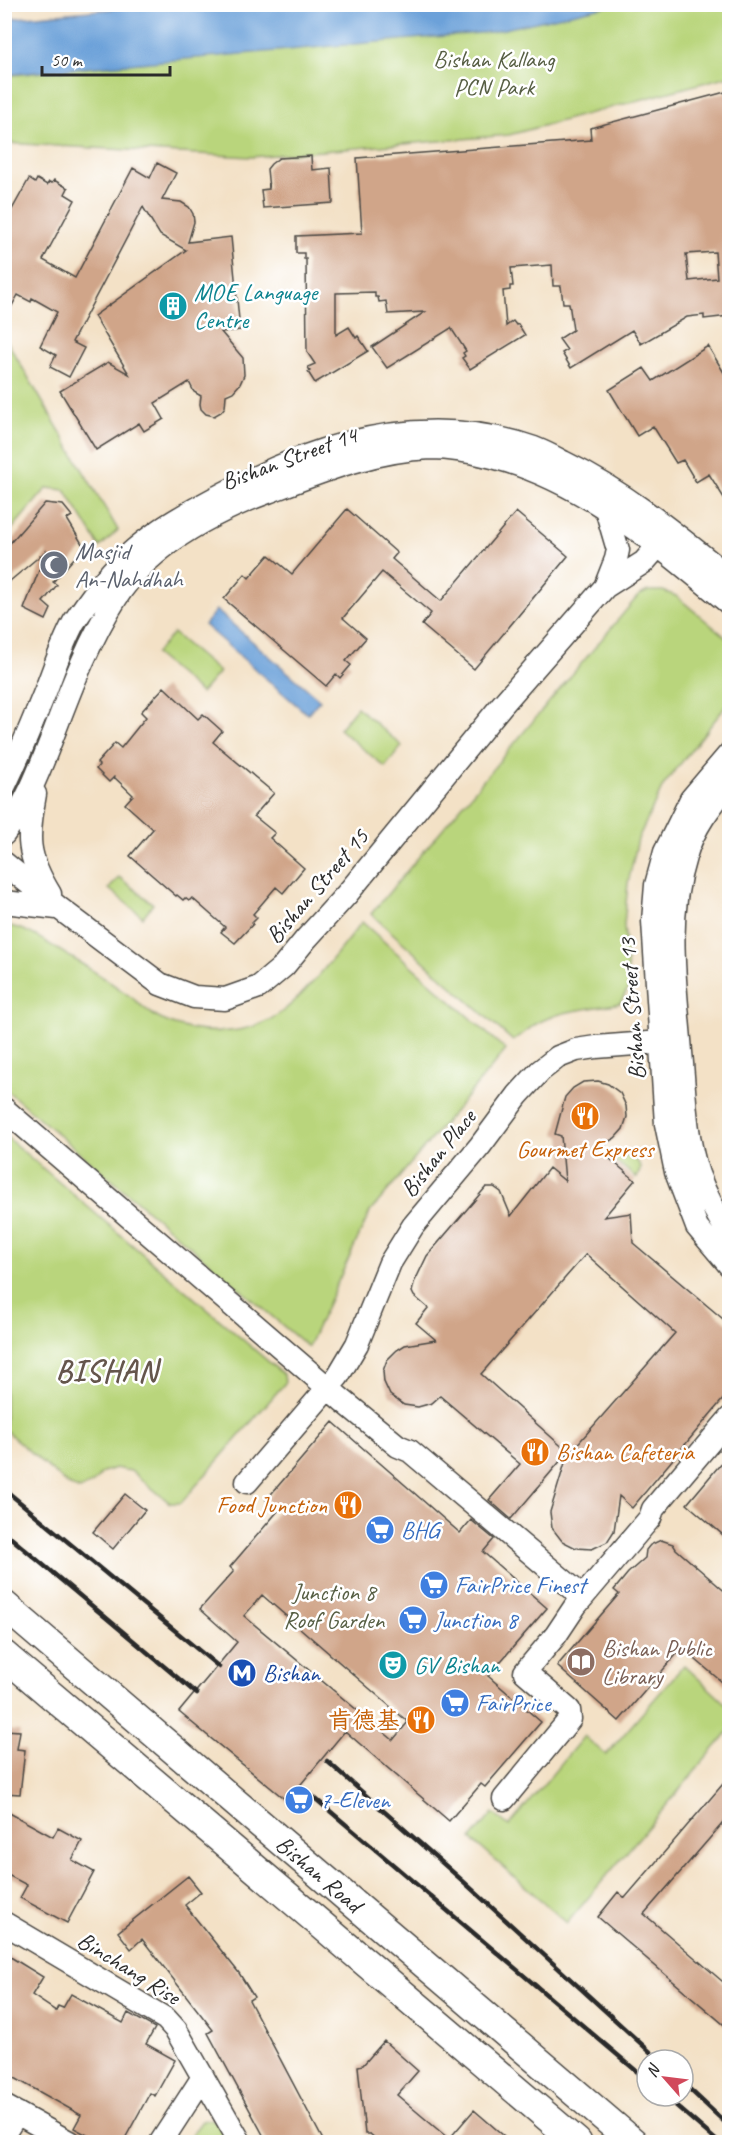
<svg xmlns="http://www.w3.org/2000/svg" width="734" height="2147" viewBox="0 0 734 2147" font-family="Caveat,'LXGW WenKai TC',sans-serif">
<rect width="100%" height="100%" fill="#fff"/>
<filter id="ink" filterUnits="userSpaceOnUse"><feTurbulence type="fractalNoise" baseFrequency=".0167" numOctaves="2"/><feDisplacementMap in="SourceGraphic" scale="12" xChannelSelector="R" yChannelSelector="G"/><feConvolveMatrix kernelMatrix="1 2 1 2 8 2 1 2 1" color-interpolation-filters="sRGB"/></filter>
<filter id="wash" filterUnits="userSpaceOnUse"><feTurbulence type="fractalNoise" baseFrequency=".008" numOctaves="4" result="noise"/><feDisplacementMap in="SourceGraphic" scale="24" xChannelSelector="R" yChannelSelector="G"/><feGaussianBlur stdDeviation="1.35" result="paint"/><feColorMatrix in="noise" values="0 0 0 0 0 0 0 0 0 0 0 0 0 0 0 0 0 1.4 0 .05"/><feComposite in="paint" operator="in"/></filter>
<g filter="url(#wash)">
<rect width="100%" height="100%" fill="#f3e1c6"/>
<path fill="#b9d57b" stroke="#728053" stroke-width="1.5" d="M521 5H729V76L509 135 251 157 5 143 4 76 92 67Z
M5 338 118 530 100 547 65 490 47 488 5 537Z
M648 591H663L676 596 729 640V702L663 786 638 839 628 883 624 925 629 987 620 1003C592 1009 562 1009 536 1024 528 1029 521 1036 513 1041L371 914 638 596Z
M173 633 219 672 201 693 155 654Z
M357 707 402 746 385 767 339 729Z
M119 877 153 904 143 917 109 889Z
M362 922 506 1050 370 1212 308 1347 5 1089V925C32 929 50 946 74 959 94 971 112 983 131 997 140 1004 150 1014 160 1019 195 1036 246 1037 279 1014 307 994 339 950 362 922Z
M4 1135 284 1375 285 1383 181 1503H170L131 1471 115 1468 103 1472 93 1483 80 1490 68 1485 5 1430Z
M617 1155C628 1154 635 1157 641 1167L637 1178 614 1160Z
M684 1665 729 1707V1731L567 1923 471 1839 493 1813 509 1826 584 1736 606 1755Z
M212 2119 223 2129 229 2142H186L202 2121Z"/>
<path fill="#6ca1d9" stroke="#4c6682" stroke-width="1.5" d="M164 4H612V5L491 32 5 75V19Z
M216 610 320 700 307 714 204 625Z"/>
<g id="blocks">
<path fill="#d0a589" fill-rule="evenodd" d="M729 91V316L704 319V315L687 317 641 344 632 330 571 368 562 353 567 350 559 339 573 330 569 303H563L561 286H553L552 265 511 268 513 286H510V290L503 291 506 326 513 321 516 325 518 324 525 335 470 369 462 358 465 356 463 353 466 351 451 328 387 368 372 347 425 312 388 314 386 301 379 302 378 297H375V292L336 293V335L349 327 356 338 358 336 368 351 315 383 308 372 310 371 308 367 315 364 307 352 306 259H304V253H296V236L362 233 357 158 591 140 590 128ZM715 252 717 278 689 281 686 254Z
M311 156 312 170 331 168 333 203 263 208 261 190 269 189 267 169 271 164 279 158Z
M157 163 176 173 162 200 181 202 189 207 193 214 194 222 188 242 231 237 240 330 221 332 243 358 244 375 240 384 233 392 226 395 225 407 221 412 214 416 206 414 201 409 200 404 201 396 194 392 189 382 155 403 164 419 144 431 139 423 96 450 60 391 108 362 129 374 94 316 186 250 160 235 143 207 72 342 84 348 69 377 50 367 56 355 40 346 57 312 32 298 31 302 18 295 4 320V224L29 179 35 183 37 179 47 185 49 182 52 183 54 180 68 188 65 194 75 200 43 260 75 278 133 168 150 178Z
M708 346 729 381V506L709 474 696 482 683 460 676 463 653 426 637 436 609 390 644 368 653 381Z
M45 503 63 505 72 516 67 519 84 547 53 582 57 585 43 602 51 609 46 620 24 609 47 550 4 586V550Z
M347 509 397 553 392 559 441 601 516 512 568 556 474 669 422 625 431 613 382 572 343 618 366 638 346 661 351 665 340 678 336 674 326 686 224 599 245 574 249 578 269 555 292 574Z
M164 687 198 719 203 714 222 731 213 742 274 793 254 816 275 833 270 838 304 868 283 893 276 887 253 914 257 918 252 923 253 924 235 943 221 932 225 927 192 898 189 901 185 898 183 900 177 895 176 896 130 856 153 829 125 804 133 795 114 777 109 782 96 769 99 765 97 763 115 743 121 748 146 717 141 712Z
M598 1081 608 1084 620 1093 626 1106 627 1117 623 1129 615 1138 597 1148 635 1180 604 1217 631 1213 633 1243 729 1324V1392L632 1508 619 1496 614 1531 607 1542 592 1549 576 1548 562 1541 552 1528 550 1512 567 1456 675 1333 586 1254 481 1374 568 1452 511 1519 489 1500 520 1464 440 1396 432 1403 418 1407 404 1405 390 1395 384 1382 383 1371 387 1360 397 1350 405 1345 436 1340 416 1323 428 1308 414 1296 412 1292 414 1283 427 1256 486 1187H494L501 1192 511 1216 549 1168 565 1181 561 1136 555 1134 565 1097 573 1088 583 1082Z
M333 1422 460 1533 471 1520 494 1539 483 1552 547 1608 488 1676 541 1722 485 1787 481 1784 449 1821 345 1731 287 1801 179 1712 237 1642 200 1609 234 1571 230 1567 278 1511 266 1500ZM262 1595 408 1722 393 1740 244 1616Z
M729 1454V1540L687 1504Z
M125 1494 145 1510 113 1549 93 1532Z
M661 1540 673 1544 676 1549 729 1595V1688L682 1648 619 1721 557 1666 619 1594 614 1590 628 1573 645 1558 646 1550 650 1545Z
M4 1730 20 1731 17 1749 25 1750 20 1794 4 1793Z
M729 1777V1816L644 1914 729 1987V2029L598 1917 618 1892 625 1898Z
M4 1810 53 1837 58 1828 82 1841 72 1860 94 1872 67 1923 20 1898 27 1885 4 1873Z
M188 1876 201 1892 185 1905 239 1973 254 1997 249 2000 324 2142H267L208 2033 213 2030 142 1939 131 1949 118 1932Z
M4 1953 43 1977 32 1995 56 2011 58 2006 63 2008 71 1994 123 2023 128 2013 155 2028 146 2044 175 2060 155 2096 150 2093 123 2142H100L74 2128 81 2115 4 2072Z
M384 2041 418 2071 397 2095 449 2139 474 2110 511 2142H380L370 2134H365L358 2066 363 2065Z"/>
</g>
</g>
<g filter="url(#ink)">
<use href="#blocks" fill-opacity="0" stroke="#494642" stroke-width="1.5"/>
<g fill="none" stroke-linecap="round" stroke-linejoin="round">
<g stroke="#494642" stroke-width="25">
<path id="minor" d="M605 587 616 559 618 550 606 509
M730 753 691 799 665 852 656 885 653 921 666 1124 676 1172 697 1227 730 1266
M730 783C711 805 693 828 685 857 665 920 676 987 681 1052 685 1093 685 1135 698 1174 706 1196 717 1216 730 1235
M4 787C19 756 32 724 45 692 54 669 62 644 74 622 82 610 90 599 99 587 135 539 186 513 238 486 330 438 433 413 534 448 544 452 554 457 563 462 625 492 677 535 730 578
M35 794C27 838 26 855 50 894
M4 834C28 802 41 766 55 730 72 685 90 639 116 598 150 545 211 513 268 492 320 472 374 450 431 448 451 448 473 452 493 457 585 481 658 545 730 604
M4 863 59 908 160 984 194 997 225 999 259 987 284 966 306 939 347 894 502 705 605 587 644 562 658 546 657 531
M4 902 57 908
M4 1109 342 1400 398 1446 410 1451 583 1597
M247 1482 338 1376 357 1344 390 1263 413 1226 480 1146 518 1095 540 1071 558 1057 576 1050 596 1047 661 1042
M504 1799 570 1719 569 1710 525 1672 556 1635 576 1605 650 1518 653 1509 730 1418
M4 1923 166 2019 176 2030 240 2142
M4 2106 69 2142
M4 2134 17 2113
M161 2142 203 2077"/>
</g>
<g stroke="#494642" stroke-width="31">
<g id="major">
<path id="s1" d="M4 1605 633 2142"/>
<path d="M4 1655 577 2142"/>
</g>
</g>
<use href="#minor" stroke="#fff" stroke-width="22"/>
<use href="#major" stroke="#fff" stroke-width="28"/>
<path stroke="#2b2b2b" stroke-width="4.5" d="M4 1489 219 1667
M4 1532 197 1694
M327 1761 464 1882 659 2060
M304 1789 647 2080
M683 2083 730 2127
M665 2096 718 2142"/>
</g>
</g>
<defs>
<g id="building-disc" transform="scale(1.5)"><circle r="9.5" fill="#0f9aa8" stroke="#fff"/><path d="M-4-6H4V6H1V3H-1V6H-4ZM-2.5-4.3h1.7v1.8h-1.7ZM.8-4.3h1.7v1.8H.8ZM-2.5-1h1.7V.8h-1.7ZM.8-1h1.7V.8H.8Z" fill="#fff"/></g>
<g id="mosque-disc" transform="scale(1.5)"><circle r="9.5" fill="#6b7280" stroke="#fff"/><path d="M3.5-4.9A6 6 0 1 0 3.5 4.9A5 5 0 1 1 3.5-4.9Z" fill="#fff"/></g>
<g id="restaurant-disc" transform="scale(1.5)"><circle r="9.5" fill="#e8710a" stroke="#fff"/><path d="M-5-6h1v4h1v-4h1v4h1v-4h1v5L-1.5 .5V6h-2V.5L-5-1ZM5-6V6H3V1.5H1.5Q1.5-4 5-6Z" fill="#fff"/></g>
<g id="supermarket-disc" transform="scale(1.5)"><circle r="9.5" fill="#3f7fe0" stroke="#fff"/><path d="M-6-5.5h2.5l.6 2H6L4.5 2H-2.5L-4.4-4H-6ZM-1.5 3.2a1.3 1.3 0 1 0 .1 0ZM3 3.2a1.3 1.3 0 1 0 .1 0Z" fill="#fff"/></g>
<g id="library-disc" transform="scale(1.5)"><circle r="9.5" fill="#8d6e63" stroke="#fff"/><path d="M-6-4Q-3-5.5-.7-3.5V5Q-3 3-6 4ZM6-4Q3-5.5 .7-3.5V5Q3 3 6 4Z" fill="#fff"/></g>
<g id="theatre-disc" transform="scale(1.5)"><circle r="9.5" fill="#0f9aa8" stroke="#fff"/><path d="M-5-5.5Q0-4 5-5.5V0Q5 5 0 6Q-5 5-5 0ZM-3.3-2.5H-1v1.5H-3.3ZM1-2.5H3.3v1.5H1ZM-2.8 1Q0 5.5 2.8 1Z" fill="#fff"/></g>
<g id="metro-disc" transform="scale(1.5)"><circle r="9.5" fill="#1a4fb4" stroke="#fff"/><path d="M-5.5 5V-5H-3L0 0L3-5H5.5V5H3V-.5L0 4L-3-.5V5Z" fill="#fff"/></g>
</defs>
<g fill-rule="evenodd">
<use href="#building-disc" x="173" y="306"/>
<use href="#mosque-disc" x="54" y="565"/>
<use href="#restaurant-disc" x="585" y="1116"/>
<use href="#restaurant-disc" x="535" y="1452"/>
<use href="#restaurant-disc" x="348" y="1505"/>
<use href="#supermarket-disc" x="380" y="1530"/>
<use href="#supermarket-disc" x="434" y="1585"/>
<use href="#supermarket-disc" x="413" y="1620"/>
<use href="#library-disc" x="581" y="1662"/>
<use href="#theatre-disc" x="393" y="1665"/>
<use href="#metro-disc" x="242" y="1673"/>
<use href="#supermarket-disc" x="455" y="1703"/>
<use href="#restaurant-disc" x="421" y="1720"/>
<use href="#supermarket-disc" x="299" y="1800"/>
</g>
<g text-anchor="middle" stroke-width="5" stroke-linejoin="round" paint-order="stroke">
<g font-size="24" fill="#565e43" stroke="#fff">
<text x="494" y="67">Bishan Kallang<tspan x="494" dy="28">PCN Park</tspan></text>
<text x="334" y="1600">Junction 8<tspan x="334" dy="28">Roof Garden</tspan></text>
</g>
<g font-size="24" fill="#0d838f" stroke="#fff" text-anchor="start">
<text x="194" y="300">MOE Language<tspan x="194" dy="28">Centre</tspan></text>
<text x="414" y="1673">GV Bishan</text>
</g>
<g font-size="24" fill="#2b2b2b" stroke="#fff">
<text transform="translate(289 458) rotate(-20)" y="8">Bishan Street 14</text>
<text transform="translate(317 886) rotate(-49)" y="8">Bishan Street 15</text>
<text transform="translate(632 1009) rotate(-94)" y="8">Bishan Street 13</text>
<text transform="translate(438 1153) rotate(-51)" y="8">Bishan Place</text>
<text dy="8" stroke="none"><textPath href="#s1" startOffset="414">Bishan Road</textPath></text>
<text transform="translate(129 1968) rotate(32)" y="8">Binchang Rise</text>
</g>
<g font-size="24" fill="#5b616d" stroke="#fff" text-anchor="start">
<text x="75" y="559">Masjid<tspan x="75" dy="28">An-Nahdhah</tspan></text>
</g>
<g font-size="24" fill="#c56008" stroke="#fff" text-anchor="end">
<text x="585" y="1157" text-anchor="middle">Gourmet Express</text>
<text x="556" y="1460" text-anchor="start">Bishan Cafeteria</text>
<text x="327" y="1513">Food Junction</text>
<text x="400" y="1728">肯德基</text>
</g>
<g font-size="24" fill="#366cbe" stroke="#fff" text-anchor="start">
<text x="401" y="1538">BHG</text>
<text x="455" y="1593">FairPrice Finest</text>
<text x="434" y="1628">Junction 8</text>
<text x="476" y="1711">FairPrice</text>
<text x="320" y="1808">7-Eleven</text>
</g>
<g font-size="24" fill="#785e54" stroke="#fff" text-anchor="start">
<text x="602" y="1656">Bishan Public<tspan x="602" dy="28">Library</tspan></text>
</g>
<g font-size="24" fill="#164399" stroke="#fff" text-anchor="start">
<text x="263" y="1681">Bishan</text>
</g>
<g font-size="30" font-weight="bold" letter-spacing="1.5" fill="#65564c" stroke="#fff">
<text x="107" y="1381">BISHAN</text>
</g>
</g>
<rect width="734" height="2147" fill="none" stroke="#fff" stroke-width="24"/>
<g transform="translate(665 2078) rotate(298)"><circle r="28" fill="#ffffff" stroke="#aaaaaa" stroke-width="1.5"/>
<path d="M0-4.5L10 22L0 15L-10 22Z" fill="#d1495b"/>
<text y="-9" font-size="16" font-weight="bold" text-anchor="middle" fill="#2b2b2b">N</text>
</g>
<path d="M42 66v9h128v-9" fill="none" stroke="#2b2b2b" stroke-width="3"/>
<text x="51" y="66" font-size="18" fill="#2b2b2b" stroke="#ffffff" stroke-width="4.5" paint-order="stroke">50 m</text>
</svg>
